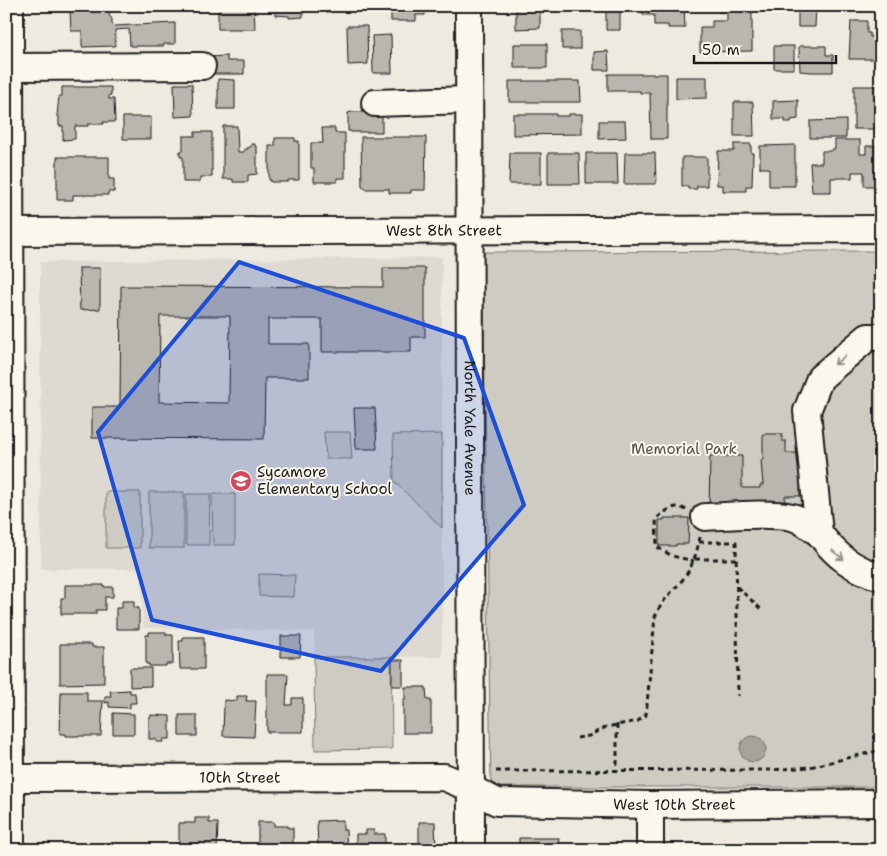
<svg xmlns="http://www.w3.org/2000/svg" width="887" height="856" viewBox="0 0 887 856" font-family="'Shantell Sans',sans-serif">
<rect width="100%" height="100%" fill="#eeeadf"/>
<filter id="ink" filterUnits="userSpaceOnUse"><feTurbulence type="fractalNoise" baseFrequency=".02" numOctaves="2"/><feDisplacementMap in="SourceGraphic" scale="10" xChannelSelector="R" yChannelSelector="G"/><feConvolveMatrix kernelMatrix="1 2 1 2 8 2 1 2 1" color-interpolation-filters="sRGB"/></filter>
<g filter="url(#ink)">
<path fill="#dedad1" d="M442 257V657H391L392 749 315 750 314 631 143 628 142 569H41L40 262Z"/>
<path fill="#ceccc2" stroke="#75746f" d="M881 251V787H491L483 260 485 252Z
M324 432H350L352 459H326Z
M442 434V528L394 481 393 435Z
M106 492H140V548H106Z
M149 492H184V548H149Z
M186 494H210L209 545H186Z
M212 494H235V545H213Z
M259 574 295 575 294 597 259 596Z
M314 657H391L392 749 315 750Z"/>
<path fill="#a6a39d" stroke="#6f6d69" d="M740 749a13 13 0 1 1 26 0a13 13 0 1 1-26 0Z"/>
<path fill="#b9b6af" stroke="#1c1c1c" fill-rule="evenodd" d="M66 6H110L109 15 112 19V24L114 26 175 23V44H164V46H130L129 29 115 30V46L82 47V31H71L70 10H66Z
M220 6H254L255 29H218V11H220Z
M275 6H303V17L289 18V16L275 15Z
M391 6H425V15H416V21H391Z
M516 6H540V28L516 29Z
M606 6H620V30H606Z
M640 6 684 7 685 28H668V25H654V15H643L642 11H640Z
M691 6H713V8H691Z
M718 6H752V51L700 52V27H712V21H727V12H718Z
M758 6H774V11H758Z
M798 6H816L815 27H798Z
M851 21H867V33H870V37L881 36V59H849Z
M347 26H367L368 64 348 65Z
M562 31H580V49H562Z
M391 35 392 73H373L372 36Z
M514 44H547V68H514Z
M774 46H794V69H774Z
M799 46H826V55H833V72H811L800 71Z
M608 51 609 70H594V52Z
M227 56V61H244V74H208V57Z
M608 74H667V139H651L650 93H640V91H608Z
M676 77H707V98L676 99Z
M218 79 235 80V109H218Z
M509 81H580L581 102H509Z
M174 84H192L193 116 175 117Z
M854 86H881V129H854Z
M62 87H111V95H109V99H114L115 122H103L104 124H88V126H75V139L63 140V126H59V116H57L59 96H62Z
M798 100V119L791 120V122H785V119H773V101Z
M734 102H753L754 136H734Z
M351 112H382V132H351V131H348V113Z
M513 114H556V116H569V114H582V134L513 135Z
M123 117H151V139H123Z
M846 120V138H810V121Z
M599 121H625L626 138 599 139Z
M223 126H237L238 152H244V149H248V147H251V144H255V147H257V174L248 175V182H233V179H223Z
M322 128H335V133H345V178H337V182H314V168H311V143H323Z
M195 132H212V177H200V182H183V157H180V151H183V136H195Z
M361 137H426L425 190H411V193H389V189H365V187H362Z
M275 138H295V141H299V180H288V182H271V180H269V146H275Z
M835 140H860V154H866V146H881V186H864V172H852V178H831V192H812L810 163H822V151H832V149H835Z
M734 144H751V153H753L752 186H746V191H723V185H717L718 151H734Z
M795 145V186H769V168H760V146Z
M510 153H541V184H509Z
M548 153H579L580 184H548Z
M586 153H617L618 184H586Z
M625 153H655L656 184H624Z
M57 157H109V179H114V192H108V195H73V200H57Z
M682 157H707V186H697V189H688V186H682Z
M79 268H100V309L80 310Z
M383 268H425V337H411V352H322V319H268V344H309V378H265L264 439 92 438V407H120L121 286 383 287ZM160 316H230L229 403 159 402Z
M354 408H375L377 449H356Z
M763 434H782V441H786V453H801L800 496H785V504L709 510 710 456H742V488H760V485H763L761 460H763Z
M664 518H689L688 544H676V546H659V520H664Z
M65 585H104V587H113V597H105V610H96V614H61V598H65Z
M122 601H134V608H139V629H116V608H122Z
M149 632H166V635H173V664H166V666H149V664H146V635H149Z
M281 636H301L300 657H281Z
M183 637H204V669H180L179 641H183Z
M60 644H92V647H104V683L60 684Z
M392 660H403V686H392Z
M130 668H151V686L130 687Z
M267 674H288L286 705H292V698H303V732H267Z
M405 687H426L427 700H431V733H403V700H405Z
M130 690V693H135L136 703H130V708L109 707V702L105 703V696H111L110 691Z
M61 692H87V701H103L101 736H66V734H60Z
M237 696H247L246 701H256L254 737 223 736 224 700 237 701Z
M113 713 134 714V734H113Z
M151 715 170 716V739H163V742H156V739H149V717H151Z
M179 715H197V736H179Z
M195 818H209V823H218L217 850H175V844H179V823H195Z
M343 820V830H346L347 850H318L317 821Z
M258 822H274V826H288V828H293V848H296V850H258Z
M419 822H435L436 850H407V848L419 846Z
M366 830H374V834H385V850H360V848H356V834H366Z
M519 838H559L558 850H515V845H519Z
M67 846H103V849L111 850H62H67Z"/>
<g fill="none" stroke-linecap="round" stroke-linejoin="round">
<g stroke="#1c1c1c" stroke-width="30">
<g id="minor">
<path d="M10 6 11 850"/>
<path id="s1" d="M469 6 471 850"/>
<path d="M9 67 202 66"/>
<path d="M375 103 469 100"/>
<path id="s2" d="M6 232 881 229"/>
<path d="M881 337H868L820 378 807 411 819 533C836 556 853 569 881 577"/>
<path d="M705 517C729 516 769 512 792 517 802 519 810 527 819 533"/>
<path id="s3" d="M6 778 444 777 470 788 497 802 650 805 881 803"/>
<path d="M650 805V850"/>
</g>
</g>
<path stroke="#1c1c1c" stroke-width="3" stroke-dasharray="5 4" stroke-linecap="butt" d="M686 510C674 502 665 512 656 519L657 547 672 556 694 561
M699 542H736L738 696
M695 559H736
M737 587 763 611
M617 724V771
M577 738 589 736 606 727 638 721 646 715 655 617C662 599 672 593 684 578 693 565 697 552 700 537
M496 771 770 770 810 767 881 750"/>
<use href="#minor" stroke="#fbf7ec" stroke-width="26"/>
</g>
<defs><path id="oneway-shaft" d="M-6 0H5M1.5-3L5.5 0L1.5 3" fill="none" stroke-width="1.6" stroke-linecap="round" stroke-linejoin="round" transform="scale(1.25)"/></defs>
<g stroke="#97948e">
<use href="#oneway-shaft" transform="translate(840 360) rotate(140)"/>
<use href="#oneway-shaft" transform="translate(838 555) rotate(38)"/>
</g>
</g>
<path fill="#1d4ed8" fill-opacity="0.2" stroke="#1d4ed8" stroke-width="4" stroke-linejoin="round" d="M239 262 464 338 524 505 381 671 152 620 98 432Z"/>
<defs>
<g id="school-disc" transform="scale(1.125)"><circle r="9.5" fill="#d1495b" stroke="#fbf7ec"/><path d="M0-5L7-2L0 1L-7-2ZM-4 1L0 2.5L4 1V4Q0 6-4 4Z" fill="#fff"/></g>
</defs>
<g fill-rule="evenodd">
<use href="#school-disc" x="241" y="481"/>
</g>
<g text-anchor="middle" stroke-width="4" stroke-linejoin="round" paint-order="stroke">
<g font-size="15" fill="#1c1c1c" stroke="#fbf7ec">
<text dy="5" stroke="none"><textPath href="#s2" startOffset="438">West 8th Street</textPath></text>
<text dy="5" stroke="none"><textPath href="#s1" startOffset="422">North Yale Avenue</textPath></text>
<text dy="5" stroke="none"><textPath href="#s3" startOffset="234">10th Street</textPath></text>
<text dy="5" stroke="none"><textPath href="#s3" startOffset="674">West 10th Street</textPath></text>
</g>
<g font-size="15" fill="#51514e" stroke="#fbf7ec">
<text x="684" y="454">Memorial Park</text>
</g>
<g font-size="15" fill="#1c1c1c" stroke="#fbf7ec" text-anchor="start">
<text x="257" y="477">Sycamore<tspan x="257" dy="17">Elementary School</tspan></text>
</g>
</g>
<rect width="887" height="856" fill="none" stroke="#fbf7ec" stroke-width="25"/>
<rect x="12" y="12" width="862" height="831" fill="none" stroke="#1c1c1c" stroke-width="2" filter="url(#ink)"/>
<path d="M694 55v8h142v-8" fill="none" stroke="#1c1c1c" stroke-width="2.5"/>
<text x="702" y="55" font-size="15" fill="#1c1c1c" stroke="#fbf7ec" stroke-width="4" paint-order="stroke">50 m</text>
</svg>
